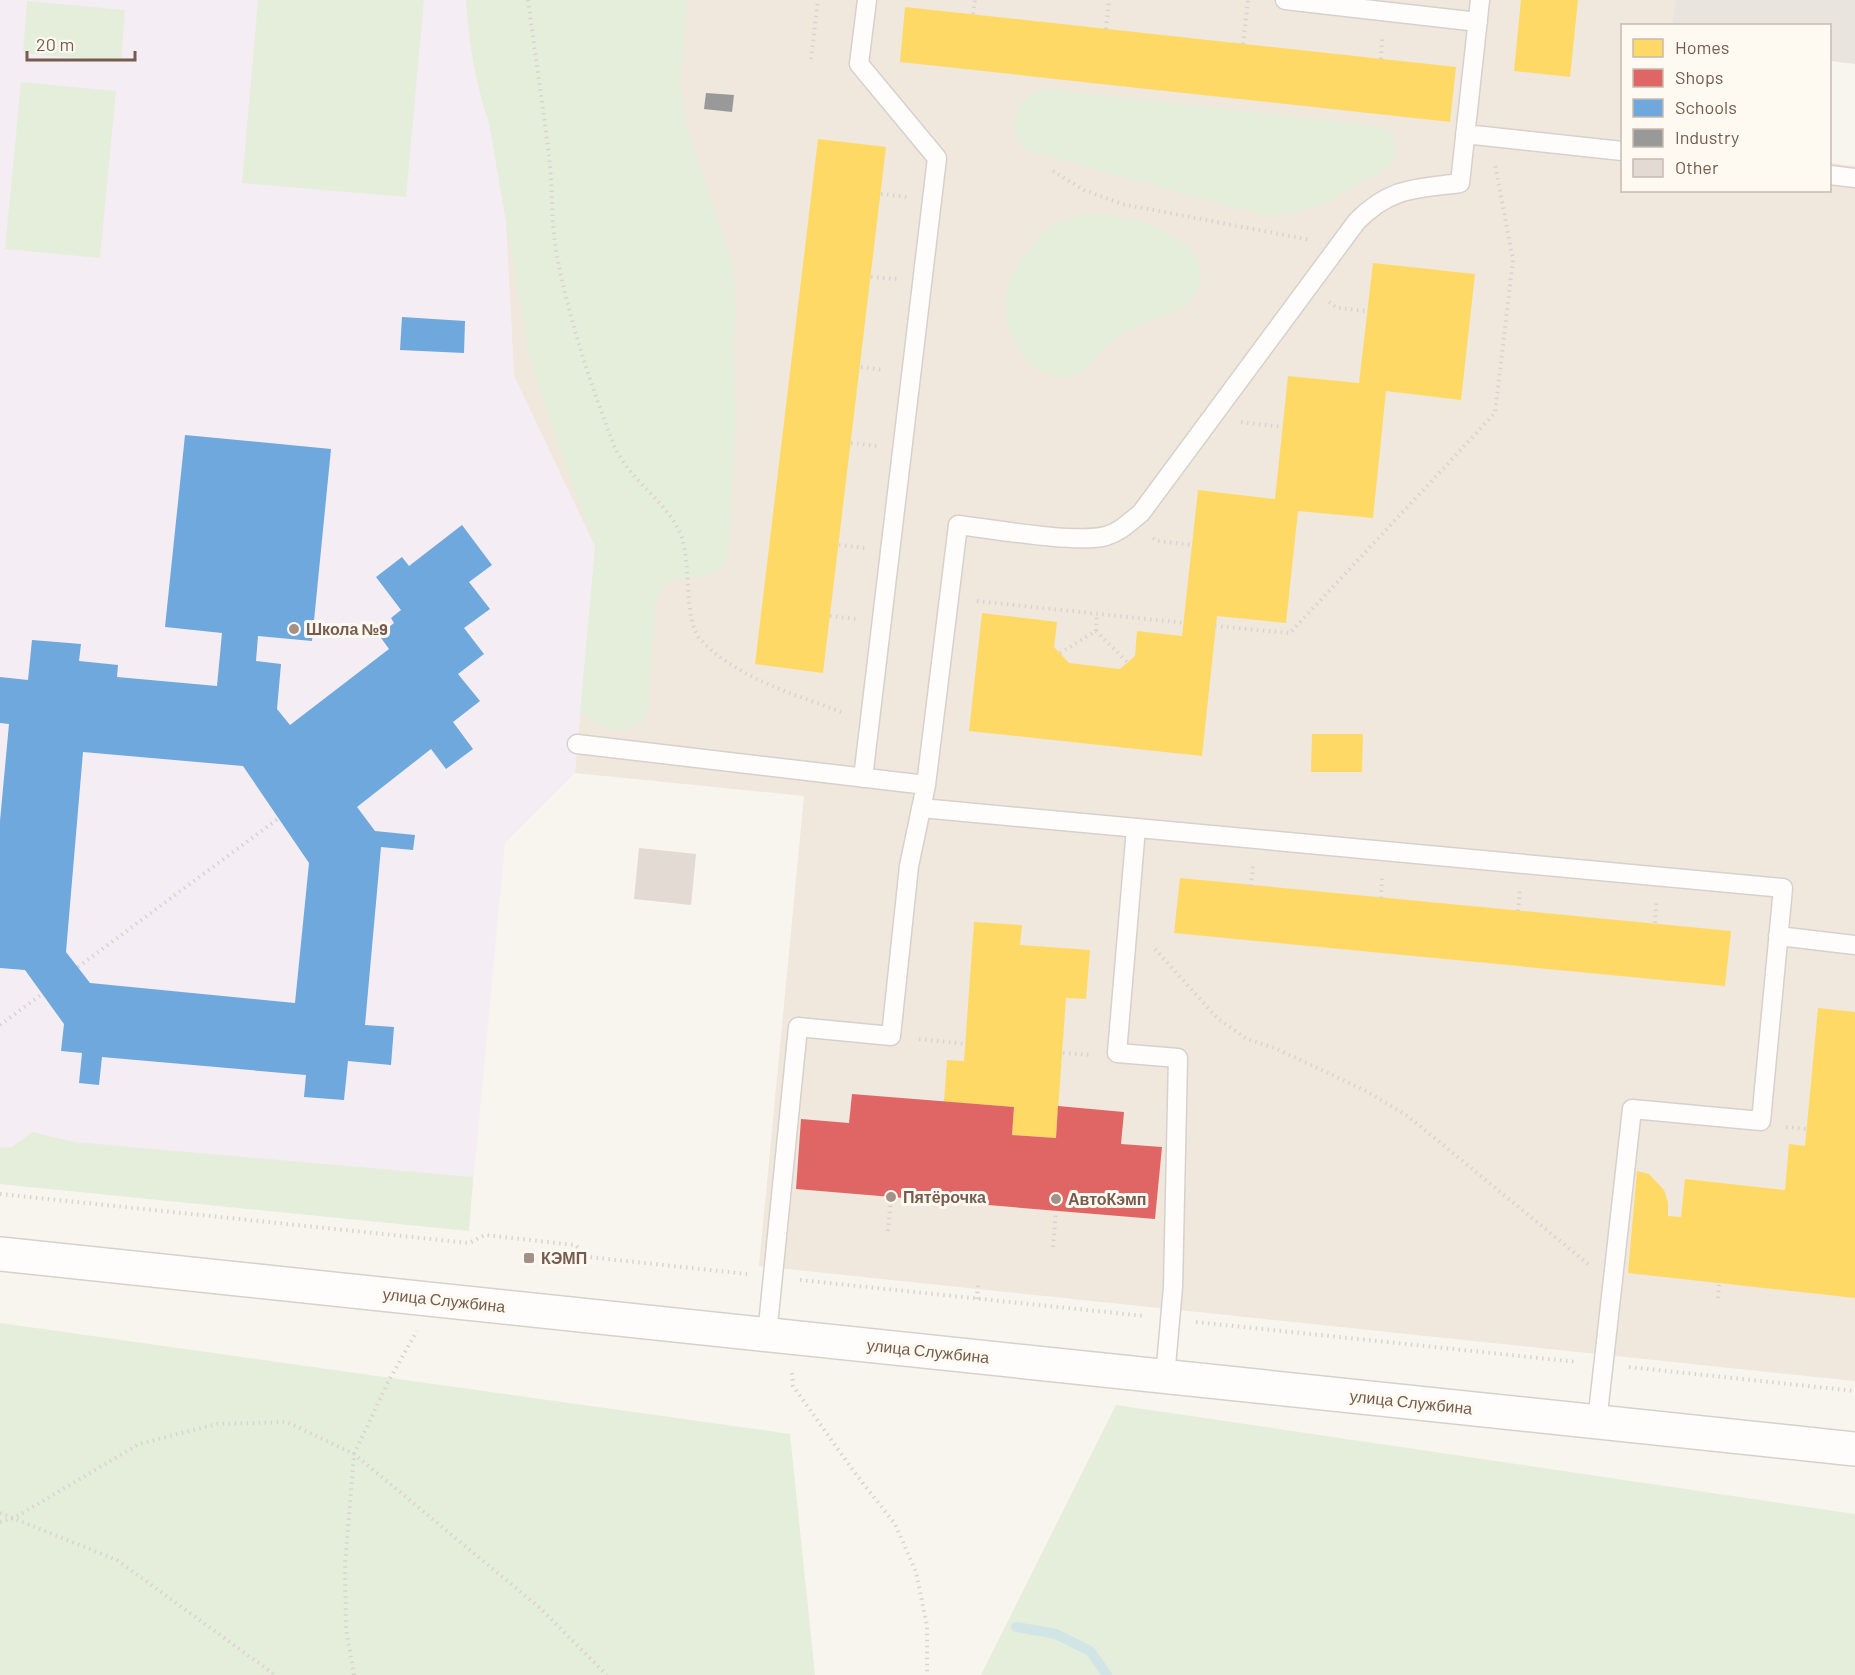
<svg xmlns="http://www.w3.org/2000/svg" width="1855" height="1675" viewBox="0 0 1855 1675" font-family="Barlow,sans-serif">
<rect width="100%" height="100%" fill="#f8f4ee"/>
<path fill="#f0e7dd" d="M494 0H1675L1672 25 1622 26V190H1830V163L1855 166V1381L759 1266 804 796 575 773 595 547 514 376Z"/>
<path fill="#eae4df" d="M1675 0H1855V64L1830 61V26L1672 25Z"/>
<path fill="#f5edf4" d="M0 0H494L514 376 595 547 575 773 505 843 472 1195 0 1150Z"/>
<path fill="#e5eeda" d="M258 0H424L406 197 242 183Z
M466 0H687L680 85 685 122 732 262 736 305 733 344 736 415 729 553 723 567 706 576 674 580 663 586 655 605 648 713C645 717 639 724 634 727 615 736 595 724 580 712L595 547 544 404 528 350 489 123C475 82 469 43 466 0Z
M27 1 125 10 121 62 23 53Z
M21 82 116 91 100 258 5 249Z
M1041 88 1372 125 1391 131 1397 149 1391 166 1328 202 1298 212 1265 216 1029 151 1016 139C1012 112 1017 101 1041 88Z
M1087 214C1121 214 1160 223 1186 245 1196 254 1198 259 1200 273 1205 312 1154 317 1131 329 1111 340 1097 353 1084 372 1077 374 1068 378 1061 377 1023 376 995 318 1008 284 1015 267 1036 236 1052 225 1061 219 1077 217 1087 214Z
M32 1132 75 1142 473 1177 469 1231 0 1184V1148L12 1147Z
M0 1323 790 1434 815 1675H0Z
M1116 1405 1855 1514V1675H981Z"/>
<path fill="#ffd966" d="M1521 0H1578L1570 77 1514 71Z
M905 7 1456 67 1450 122 900 62Z
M818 139 886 147 823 673 755 664Z
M1373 263 1475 274 1461 400 1386 391 1373 518 1298 511 1286 623 1217 616 1202 756 969 731 982 613 1057 622 1054 647 1069 663 1120 669 1135 656 1137 631 1182 636 1198 490 1275 499 1288 376 1359 383Z
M1312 734H1363L1362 772H1311Z
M1180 878 1731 931 1725 986 1174 933Z
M974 922 1022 925 1020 945 1090 950 1086 999 1066 998 1056 1138 1012 1135 1014 1107 944 1102 947 1060 964 1061Z
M1818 1008 1855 1012V1298L1628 1273 1637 1171 1649 1174 1664 1190 1668 1202V1216L1681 1217 1685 1179 1785 1190 1789 1144 1805 1146Z"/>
<path fill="#e06666" d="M852 1094 1014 1107 1012 1135 1056 1138 1058 1106 1124 1112 1121 1144 1162 1147 1155 1219 796 1189 801 1119 849 1123Z"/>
<path fill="#6fa8dc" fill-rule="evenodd" d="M402 317 465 321 464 353 400 350Z
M185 435 331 449 312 641 258 636 256 661 281 664 277 709 290 725 389 649 379 635 394 623 391 618 401 610 376 577 402 557 409 566 462 525 492 565 469 582 490 609 464 628 484 654 458 674 480 701 453 722 473 749 446 769 431 749 357 807 375 831 415 835 413 850 381 847 365 1025 394 1027 391 1065 348 1061 344 1100 304 1097 306 1075 102 1057 99 1085 79 1083 82 1053 61 1051 64 1024 25 970 0 968V821L9 724 0 723V677L28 680 32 640 81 644 79 661 118 665 117 677 217 686 222 633 165 627ZM83 752 243 766 309 863 295 1003 90 983 66 952Z"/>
<path fill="#999" d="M706 93 734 95 732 112 704 109Z"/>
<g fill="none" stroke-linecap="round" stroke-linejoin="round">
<path stroke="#d1e5e7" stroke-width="10" d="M1016 1627 1056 1634 1090 1651 1107 1675"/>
</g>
<path fill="#e2dad3" d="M639 848 696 854 691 905 634 899Z"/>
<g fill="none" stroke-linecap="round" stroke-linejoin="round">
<g stroke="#d7d1cc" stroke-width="21">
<path id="lane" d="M1285 0 1478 22
M1465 134 1622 151
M1830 175 1855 178
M577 744 926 785 909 866 891 1036 798 1027 767 1335
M863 778 937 158 859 64 867 0
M926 785 958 525C993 529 1076 544 1106 536 1120 532 1130 522 1141 513L1357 221C1391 187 1415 189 1460 183L1480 0
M921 808 1783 888 1761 1121 1632 1109 1597 1422
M1136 828 1117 1053 1178 1058 1173 1287 1165 1377
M1778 936 1855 945"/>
</g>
<g stroke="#d7d1ca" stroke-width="36">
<path id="secondary" d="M0 1254 1855 1449"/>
</g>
<path stroke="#dad3d0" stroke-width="4" stroke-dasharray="1.5 4.5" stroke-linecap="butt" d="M528 0C535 55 544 111 550 166 553 198 551 230 558 261 570 322 591 385 613 443 627 480 669 501 682 538 691 565 684 621 700 639 737 679 795 694 844 713
M973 14 975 0
M1106 29 1109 0
M1243 44 1248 0
M811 59 818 0
M1381 59 1382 39
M1053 171 1084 190 1122 204 1311 240
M881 194 907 197
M871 277 897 279
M1329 302 1337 308 1368 311
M861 367 884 370
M1241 422 1282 427
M851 443 877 446
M1153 538 1157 541 1193 545
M839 545 865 548
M977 601 1185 623
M830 616 856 619
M1215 626 1290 633 1495 413 1513 260 1495 164
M1096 631 1097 614
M1060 653 1096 631 1127 662
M1251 886 1253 865
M1381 898 1382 877
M1518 911 1520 891
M1655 923 1656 903
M1155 949 1217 1018 1247 1039 1277 1049 1366 1091 1409 1117 1588 1264
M78 967 279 818
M0 1025 42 994
M919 1039 966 1044
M1063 1053 1092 1055
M1786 1127 1806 1129
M0 1194 469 1243 485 1235 575 1245 589 1257 747 1274
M888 1231 891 1197
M1053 1247 1056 1211
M800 1280 1144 1316
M1718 1298 1719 1283
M977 1299 978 1282
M1196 1322 1577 1362
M1629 1367 1855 1391
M792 1373 793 1386 855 1473 895 1524 916 1572 927 1626V1675
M0 1513 117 1560 275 1675
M0 1522 14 1518 139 1444 217 1424 287 1422 354 1454 540 1608 607 1675
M354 1675 346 1629 345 1565 354 1454 389 1380 417 1331"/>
<use href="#lane" stroke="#fefdfc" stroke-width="18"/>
<use href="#secondary" stroke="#fefdfc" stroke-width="33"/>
</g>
<g fill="#a39187" stroke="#fef9f1" stroke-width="2">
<circle cx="294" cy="629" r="6"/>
<circle cx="891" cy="1197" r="6"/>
<circle cx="1056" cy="1199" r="6"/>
<rect x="523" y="1252" width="12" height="12" rx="3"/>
</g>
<g text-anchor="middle" stroke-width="6" stroke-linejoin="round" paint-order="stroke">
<g font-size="16" font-weight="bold" fill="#755c4f" stroke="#fef9f1" text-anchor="start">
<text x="306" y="635">Школа №9</text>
<text x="903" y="1203">Пятёрочка</text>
<text x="1068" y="1205">АвтоКэмп</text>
<text x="541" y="1264">КЭМП</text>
</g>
<g font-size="16" fill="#755c4f" stroke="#fef9f1">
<text transform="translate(444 1300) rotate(6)" y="6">улица Службина</text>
<text transform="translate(928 1351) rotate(6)" y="6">улица Службина</text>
<text transform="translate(1411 1402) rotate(6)" y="6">улица Службина</text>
</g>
</g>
<rect x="1621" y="24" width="210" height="168" fill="#fef9f1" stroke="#c7bab0" stroke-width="1.5"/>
<rect x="1633" y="39" width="30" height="18" fill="#ffd966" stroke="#c7bab0" stroke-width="1.5"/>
<text x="1675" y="54" font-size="18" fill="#755c4f">Homes</text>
<rect x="1633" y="69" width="30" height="18" fill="#e06666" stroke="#c7bab0" stroke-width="1.5"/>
<text x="1675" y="84" font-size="18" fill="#755c4f">Shops</text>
<rect x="1633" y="99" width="30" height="18" fill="#6fa8dc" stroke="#c7bab0" stroke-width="1.5"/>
<text x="1675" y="114" font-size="18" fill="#755c4f">Schools</text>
<rect x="1633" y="129" width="30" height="18" fill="#999999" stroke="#c7bab0" stroke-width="1.5"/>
<text x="1675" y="144" font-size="18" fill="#755c4f">Industry</text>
<rect x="1633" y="159" width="30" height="18" fill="#e2dad3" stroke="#c7bab0" stroke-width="1.5"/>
<text x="1675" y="174" font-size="18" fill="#755c4f">Other</text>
<path d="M27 51v9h108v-9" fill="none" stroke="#755c4f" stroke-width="3"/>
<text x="36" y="51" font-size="18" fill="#755c4f" stroke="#fef9f1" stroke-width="4.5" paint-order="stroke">20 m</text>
</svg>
